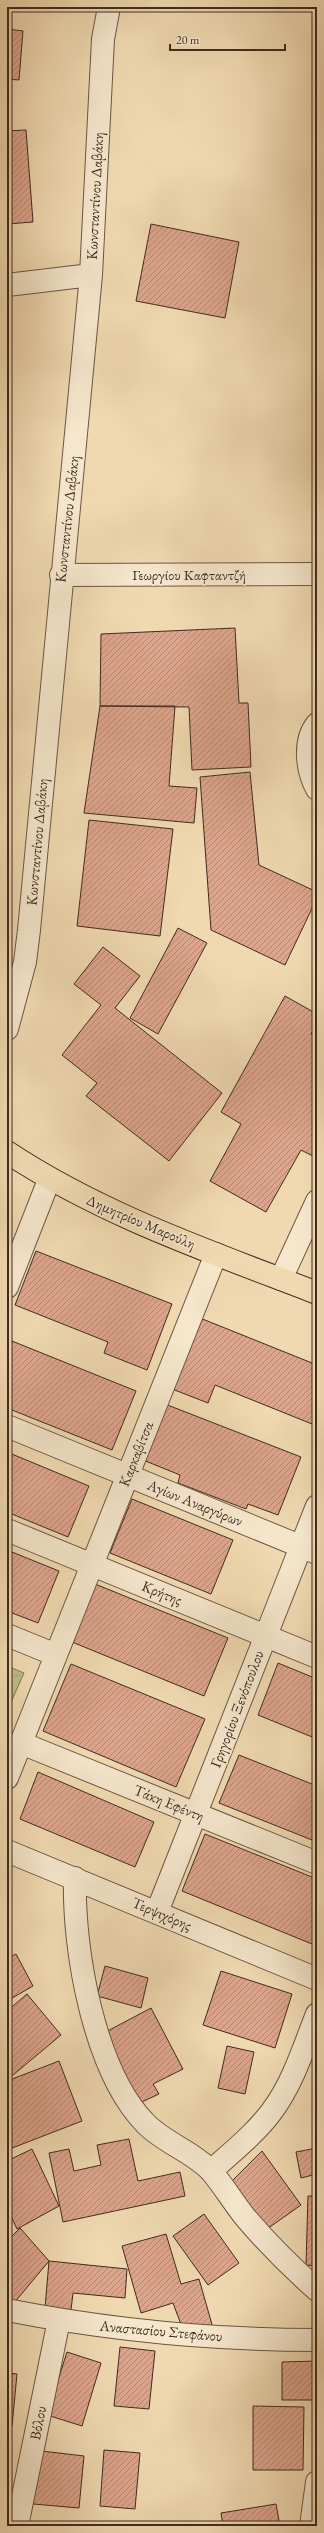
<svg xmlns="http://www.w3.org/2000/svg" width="324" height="2533" viewBox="0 0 324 2533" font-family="'EB Garamond',serif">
<defs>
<pattern id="park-tufts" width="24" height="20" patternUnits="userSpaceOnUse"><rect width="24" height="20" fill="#bfbe88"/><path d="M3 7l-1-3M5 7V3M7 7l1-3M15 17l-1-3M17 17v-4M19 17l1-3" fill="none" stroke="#a5a375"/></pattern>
<pattern id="building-hatch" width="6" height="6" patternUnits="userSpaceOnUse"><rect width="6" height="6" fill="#dca58d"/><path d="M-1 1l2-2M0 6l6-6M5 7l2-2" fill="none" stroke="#b48773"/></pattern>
</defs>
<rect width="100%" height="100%" fill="#f0d9b1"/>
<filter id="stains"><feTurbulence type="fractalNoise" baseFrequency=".005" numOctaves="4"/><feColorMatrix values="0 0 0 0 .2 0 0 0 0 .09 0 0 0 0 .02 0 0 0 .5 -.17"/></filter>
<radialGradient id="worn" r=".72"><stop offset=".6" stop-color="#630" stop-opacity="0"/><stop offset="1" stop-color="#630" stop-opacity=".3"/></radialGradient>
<path fill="url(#park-tufts)" stroke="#807454" d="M7 1666 24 1673 7 1711Z"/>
<path fill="url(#building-hatch)" stroke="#402b20" d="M7 29 23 31 19 80 7 79Z
M26 130 33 222 7 224V131Z
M151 224 239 242 225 318 136 301Z
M235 628 239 703H248L251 767 192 770 189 707 100 706 101 634Z
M100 706H175L169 786 197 788 194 823 84 813Z
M250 772 259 865 317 892V898L285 965 211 930 200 777Z
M89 820 173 829 160 936 77 926Z
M178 928 207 943 158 1034 130 1018Z
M103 947 140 976 115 1008 222 1093 169 1161 86 1096 97 1083 62 1055 101 1005 74 984Z
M285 996 317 1014V1023L311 1034 317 1037V1158L301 1150 266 1212 210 1181 241 1124 221 1112Z
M36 1251 172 1304 147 1370 104 1353 108 1342 15 1305Z
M200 1318 317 1365V1410L312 1424 215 1385 208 1403 172 1389Z
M7 1339 136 1391 112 1450 7 1408Z
M165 1404 301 1457 278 1515 248 1504 246 1509 178 1483 180 1475 143 1460Z
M7 1452 89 1486 68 1537 7 1512Z
M132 1499 233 1540 211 1594 110 1553Z
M7 1550 59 1571 38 1623 7 1611Z
M95 1584 228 1638 204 1696 72 1642Z
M278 1663 317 1679V1739L258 1715Z
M71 1664 205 1719 176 1787 43 1731Z
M239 1755 317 1786V1842L219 1803Z
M38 1772 154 1822 135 1867 20 1819Z
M205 1834 317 1879V1932L312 1944 182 1891Z
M7 1935 12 1941 7 1945Z
M16 1954 33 1986 7 2001V1959Z
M105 1966 148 1978 141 2008 97 1996Z
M221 1971 292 1994 275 2048 203 2025Z
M27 1994 61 2035 7 2080V2011Z
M151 2008 183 2069 153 2084 159 2094 131 2107 100 2035Z
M227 2046 254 2052 245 2094 218 2088Z
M59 2061 82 2121 7 2150V2081Z
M314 2108H317V2120Z
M129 2139 138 2181 180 2172 185 2196 63 2222 49 2153 69 2149 74 2171 101 2165 97 2145Z
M317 2148V2174L301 2178 296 2152Z
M32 2149 59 2206 17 2229 7 2208V2161Z
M262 2151 301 2205 260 2234 224 2189Z
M308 2196H317V2266L306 2265Z
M204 2214 239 2263 208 2285 173 2236Z
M20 2228 49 2261 14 2303 7 2296V2241Z
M166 2234 181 2284 199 2279 213 2328 185 2335 173 2303 141 2313 122 2246Z
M49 2261 127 2269 125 2298 73 2293 71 2310 45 2308Z
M120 2347 155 2351 149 2409 114 2406Z
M67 2352 101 2363 82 2426 47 2415Z
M317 2361V2400H282V2362Z
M7 2373 17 2374 12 2426H7Z
M253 2406 304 2407 303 2470H253Z
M33 2450 84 2456 79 2508 22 2503Z
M104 2450 140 2453 135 2509 100 2506Z
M276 2504 280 2526H223L221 2513Z"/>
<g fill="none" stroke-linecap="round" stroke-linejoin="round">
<g stroke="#6c5644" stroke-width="24">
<path id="minor" d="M7 285 91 275
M61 575 317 574
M317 724C303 741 307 771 317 789
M7 1029 25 962 29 930 91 275 103 39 109 7
M281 1279 317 1201
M7 1287 49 1180
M7 1426 317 1553
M7 1530 317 1657
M7 1635 56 1655
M21 1743 317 1863
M7 1778 216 1254
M7 1851 317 1979
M75 1878C73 1950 94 2070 145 2123 164 2143 192 2151 211 2171 223 2185 233 2202 245 2217 267 2243 291 2267 317 2290
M157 1912 317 1506
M211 2171C232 2152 255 2134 272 2111 293 2083 304 2047 317 2014
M7 2310C109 2330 213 2340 317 2340
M17 2526 59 2320
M311 2526 317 2482"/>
</g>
<g stroke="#402b20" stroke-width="24">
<path id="major" d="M7 1152C102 1215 211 1252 317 1293"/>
</g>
<use href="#minor" stroke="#f5e6cc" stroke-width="22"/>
<use href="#major" stroke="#f0d9b1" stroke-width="22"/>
</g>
<g text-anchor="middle" stroke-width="3.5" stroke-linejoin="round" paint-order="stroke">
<g font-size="15" fill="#402b20" stroke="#f5e6cc">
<text transform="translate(95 196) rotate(-87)" y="5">Κωνσταντίνου Δαβάκη</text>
<text transform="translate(67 519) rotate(-84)" y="5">Κωνσταντίνου Δαβάκη</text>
<text x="189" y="580">Γεωργίου Καφταντζή</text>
<text transform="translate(37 842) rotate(-85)" y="5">Κωνσταντίνου Δαβάκη</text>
<text transform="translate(141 1222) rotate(23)" y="5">Δημητρίου Μαρούλη</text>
<text transform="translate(136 1454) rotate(-68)" y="5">Καρκαβίτσα</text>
<text transform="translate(195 1503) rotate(22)" y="5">Αγίων Αναργύρων</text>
<text transform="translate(162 1593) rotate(22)" y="5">Κρήτης</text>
<text transform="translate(237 1709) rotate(-69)" y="5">Γρηγορίου Ξενόπουλου</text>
<text transform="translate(169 1803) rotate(22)" y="5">Τάκη Εφέντη</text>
<text transform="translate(162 1914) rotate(23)" y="5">Τερψιχόρης</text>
<text transform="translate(161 2331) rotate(5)" y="5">Αναστασίου Στεφάνου</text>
<text transform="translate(38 2423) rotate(-79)" y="5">Βόλου</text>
</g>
</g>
<rect width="324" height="2533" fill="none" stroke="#f0d9b1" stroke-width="24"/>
<rect x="8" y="8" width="308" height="2517" fill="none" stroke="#402b20" stroke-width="2"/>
<rect x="12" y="12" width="300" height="2509" fill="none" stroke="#402b20"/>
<path d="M170 44v6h115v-6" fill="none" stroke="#402b20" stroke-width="2"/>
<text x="176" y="44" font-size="12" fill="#402b20" stroke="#f5e6cc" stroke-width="3" paint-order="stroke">20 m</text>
<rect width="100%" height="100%" filter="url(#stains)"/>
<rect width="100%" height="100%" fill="url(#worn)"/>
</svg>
